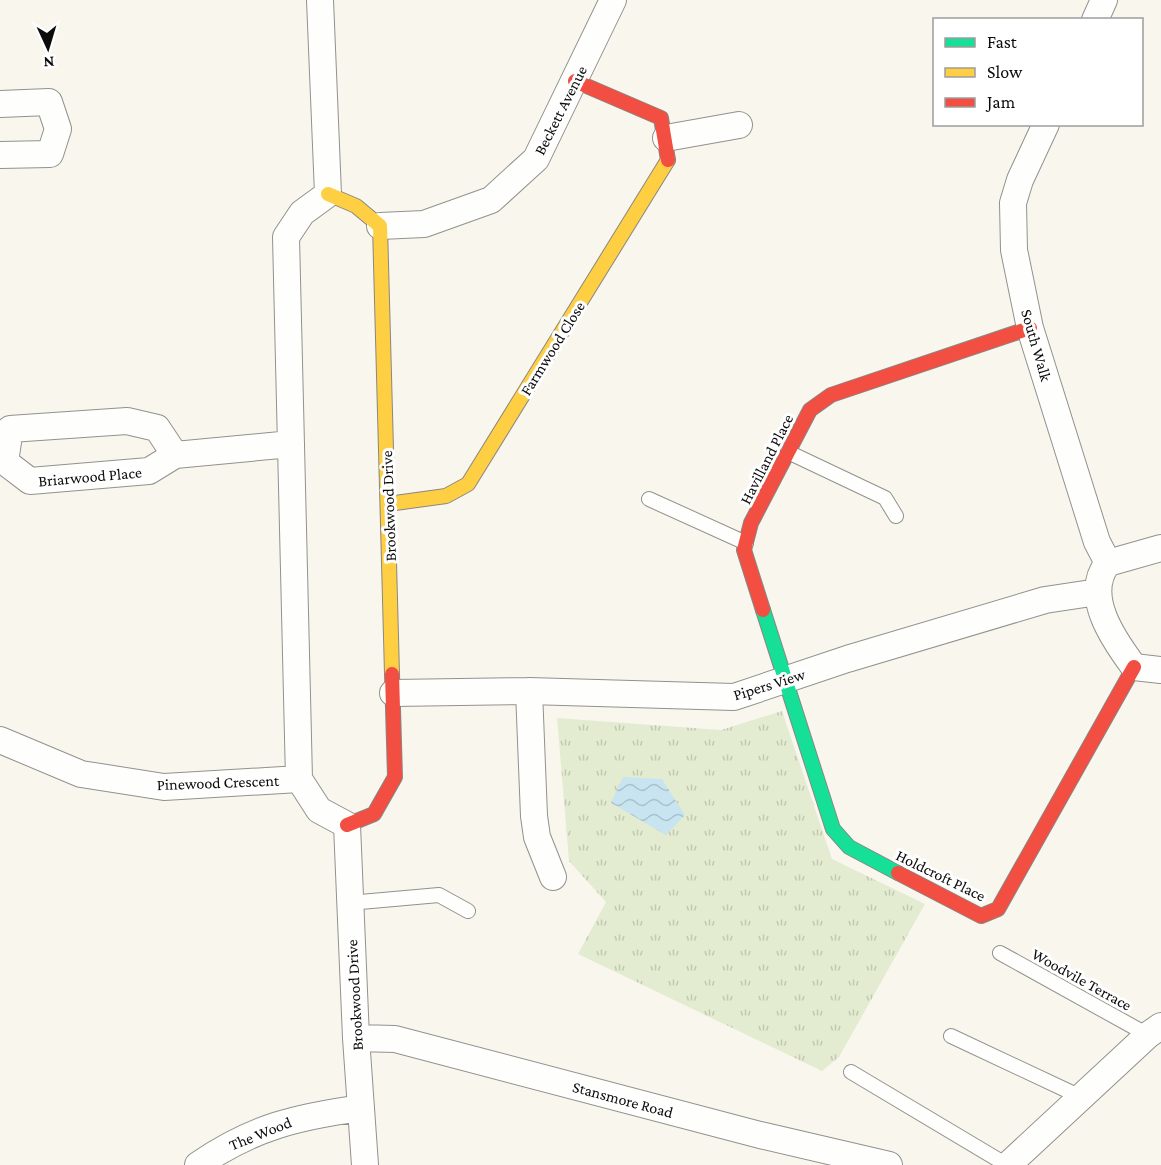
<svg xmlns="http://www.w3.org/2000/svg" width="1161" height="1165" viewBox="0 0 1161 1165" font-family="'Crimson Pro',serif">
<defs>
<pattern id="park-tufts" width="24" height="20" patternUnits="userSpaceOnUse" patternTransform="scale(1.5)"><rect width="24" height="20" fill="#e3ecd0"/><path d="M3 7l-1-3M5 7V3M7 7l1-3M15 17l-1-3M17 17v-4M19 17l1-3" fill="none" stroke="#c1c9b1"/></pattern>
<pattern id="water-waves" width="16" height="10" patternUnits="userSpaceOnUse" patternTransform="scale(1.5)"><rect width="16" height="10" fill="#c8e4f0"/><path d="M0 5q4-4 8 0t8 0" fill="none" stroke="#aac2cc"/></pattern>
</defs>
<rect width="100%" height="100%" fill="#f9f6ee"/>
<path fill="url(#park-tufts)" d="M782 711 832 859 925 904 839 1057 822 1071 578 954 606 902 569 861 557 718 721 730Z"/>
<path fill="url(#water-waves)" d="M623 777 662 779 685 815 666 835 611 803Z"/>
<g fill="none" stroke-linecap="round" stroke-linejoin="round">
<g stroke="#92918d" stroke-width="16">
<path id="lane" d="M788 452 885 498 896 516
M649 499 746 543
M349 903 439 895 468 911
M1000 953 1148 1035
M951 1036 1083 1098
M851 1072 1007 1165"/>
</g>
<g stroke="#92918d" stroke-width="28">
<path id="street" d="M320 0 328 194 302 213 286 237 299 779 319 810 347 825 356 1038 365 1165
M1095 20 1104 0
M0 104 49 102 58 129 50 154 0 155
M1046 124 1020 180 1013 203 1014 250 1030 328 1097 542 1108 563
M666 138 739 125
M380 226 424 224 491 200 536 159 613 0
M175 455 157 428 127 421 10 429 5 462 30 481 149 471 175 455 291 444
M1161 548 1108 563C1082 595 1114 640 1134 667L1161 670
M529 691 534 816 537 837 553 877
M393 693 529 691 734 697 847 659 1045 600 1098 592
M0 740 81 774 164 787 299 779
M356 1038 395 1039 760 1135 889 1165
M198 1165C253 1127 297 1117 361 1108
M1008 1165 1148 1035 1161 1026"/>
</g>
<g stroke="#898784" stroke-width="16">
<path id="fast" d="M763 610 833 829 849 847 898 873"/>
</g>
<g stroke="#898784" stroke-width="16">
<path id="slow" d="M328 194 356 206 380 226 392 674
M388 504 446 496 468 484 668 160"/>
</g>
<g stroke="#898784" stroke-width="16">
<path id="jam" d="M575 81 661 118 668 160
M763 610 744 550 751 523 810 410 831 395 1030 328
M347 825 374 814 395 777 392 674
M898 873 981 916 998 909 1134 667"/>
</g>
<use href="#lane" stroke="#fefefc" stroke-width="14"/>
<use href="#street" stroke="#fefefc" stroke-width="26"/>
<use href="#fast" stroke="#16e098" stroke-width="14"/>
<use href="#slow" stroke="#ffcf43" stroke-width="14"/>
<use href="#jam" stroke="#f24e42" stroke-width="14"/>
</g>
<g text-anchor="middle" stroke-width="6" stroke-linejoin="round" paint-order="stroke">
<g font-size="16" fill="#0b0b0b" stroke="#fff">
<text transform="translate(560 110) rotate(-63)" y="6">Beckett Avenue</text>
<text transform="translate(1037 345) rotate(74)" y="6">South Walk</text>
<text transform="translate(552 348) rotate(-58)" y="6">Farmwood Close</text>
<text transform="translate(766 459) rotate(-63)" y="6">Havilland Place</text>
<text transform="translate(90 476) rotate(-5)" y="6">Briarwood Place</text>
<text transform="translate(388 506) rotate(-92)" y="6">Brookwood Drive</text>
<text transform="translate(769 684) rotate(-17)" y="6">Pipers View</text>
<text transform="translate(218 782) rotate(-2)" y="6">Pinewood Crescent</text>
<text transform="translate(941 875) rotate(26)" y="6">Holdcroft Place</text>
<text transform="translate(1082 979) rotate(29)" y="6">Woodvile Terrace</text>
<text transform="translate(354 995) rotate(-93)" y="6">Brookwood Drive</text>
<text transform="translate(623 1099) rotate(15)" y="6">Stansmore Road</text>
<text transform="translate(260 1133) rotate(-22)" y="6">The Wood</text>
</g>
</g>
<rect x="933" y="18" width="210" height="108" fill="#ffffff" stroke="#9d9d9d" stroke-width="1.5"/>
<rect x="945" y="38" width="30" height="9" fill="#16e098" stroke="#9d9d9d" stroke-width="1.5"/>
<text x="987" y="48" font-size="18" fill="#0b0b0b">Fast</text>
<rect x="945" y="68" width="30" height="9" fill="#ffcf43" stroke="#9d9d9d" stroke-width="1.5"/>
<text x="987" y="78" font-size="18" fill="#0b0b0b">Slow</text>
<rect x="945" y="98" width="30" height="9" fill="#f24e42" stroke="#9d9d9d" stroke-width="1.5"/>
<text x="987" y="108" font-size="18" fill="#0b0b0b">Jam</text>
<g transform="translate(48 48) rotate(176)" stroke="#ffffff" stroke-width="4.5" paint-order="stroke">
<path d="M0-4.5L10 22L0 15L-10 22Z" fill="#0b0b0b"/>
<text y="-9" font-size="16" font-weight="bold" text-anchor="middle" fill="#0b0b0b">N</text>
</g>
</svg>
